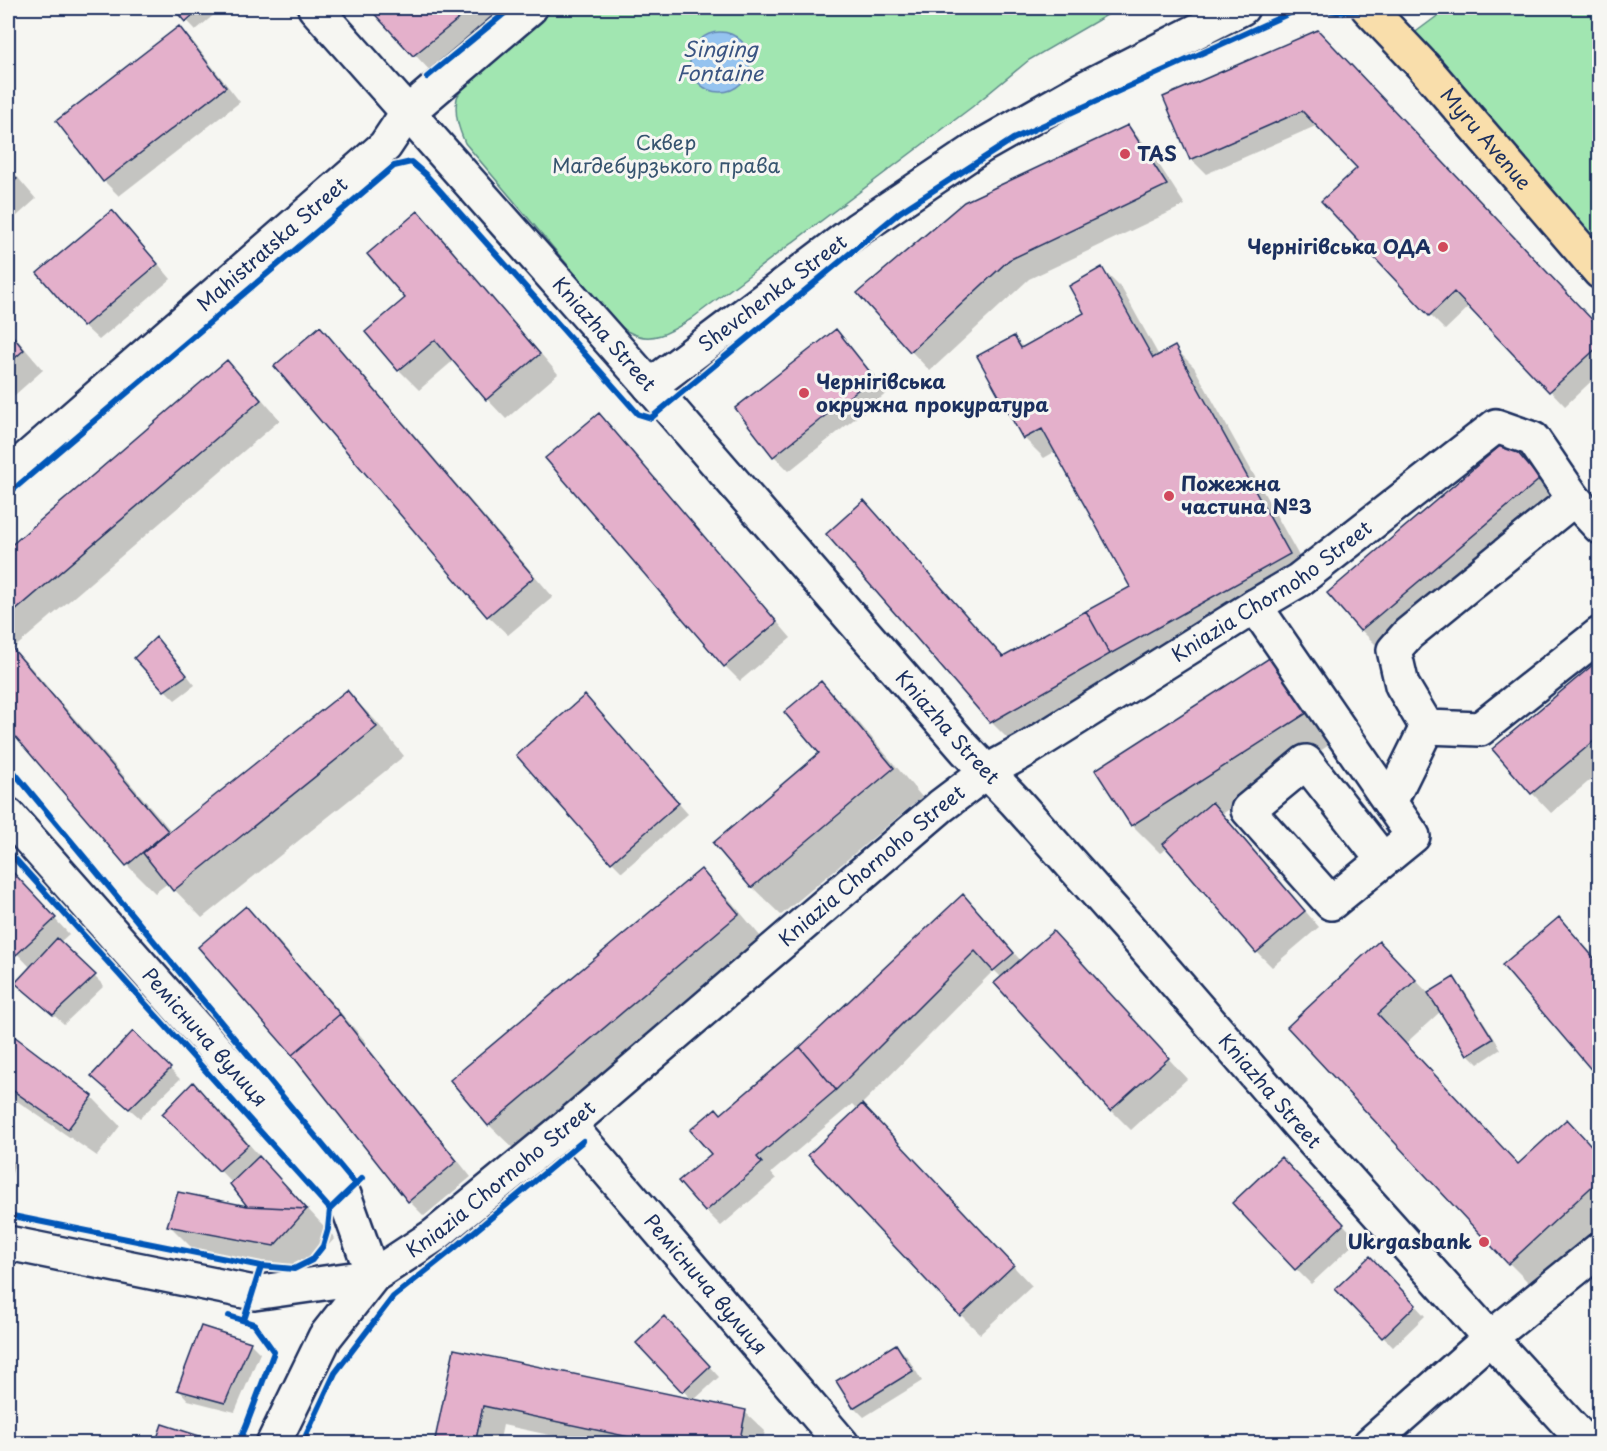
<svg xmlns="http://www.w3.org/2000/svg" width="1607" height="1451" viewBox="0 0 1607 1451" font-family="'Playpen Sans',sans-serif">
<rect width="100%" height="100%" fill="#f6f6f2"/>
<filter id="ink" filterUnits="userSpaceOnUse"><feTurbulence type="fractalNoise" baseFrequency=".0167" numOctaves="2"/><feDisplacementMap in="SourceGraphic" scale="12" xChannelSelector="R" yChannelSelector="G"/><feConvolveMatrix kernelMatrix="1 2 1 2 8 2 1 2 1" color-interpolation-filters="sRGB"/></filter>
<g filter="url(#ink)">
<path fill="#a1e6b1" stroke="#5e8a88" stroke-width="1.5" d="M556 8H1119L1029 60 972 107 691 319C672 331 652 345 629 332 624 330 619 324 614 320L465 143C459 129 454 115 457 98 461 82 539 22 556 8Z
M1448 8H1599V251L1413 34Z"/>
<path fill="#95c3ef" stroke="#6488b5" stroke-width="1.5" d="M690 62a30 30 0 1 1 60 0a30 30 0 1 1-60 0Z"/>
<path fill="#0003" d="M175 8H222L196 30Z
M371 8H516L434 75Z
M179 28 194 43 240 102 119 196 104 181Z
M1317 32 1600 329V373L1565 406 1470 306 1445 330 1430 315 1359 168 1318 125 1206 174 1191 159Z
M1127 126 1147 146 1185 205 1029 279 930 371 911 351 859 293Z
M8 166 36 199 8 224Z
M112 212 126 226 171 279 99 340 84 326Z
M418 213 438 233 558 374 506 419 487 399 454 360 419 390 399 370 367 332 407 299Z
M1102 269 1122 289 1159 356 1175 348 1194 367 1309 574 1011 742 991 722 864 502 884 522 1004 658 1132 588 1056 451 1044 458 1024 438 1014 338 1024 348 1086 313Z
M320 328 340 348 553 597 508 635 488 616Z
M8 329 43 370 8 401Z
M836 331 850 346 887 393 789 471 774 456Z
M227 362 247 382 280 420 13 649 27 663 172 832 347 692 375 720 404 756 202 918 168 883 155 893 127 865 8 726V550Z
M599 415 613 430 791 638 740 681 725 666Z
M1600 428V442L1593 434Z
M1507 442 1522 457 1553 494 1376 645 1361 630Z
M166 649 195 685 175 700 165 690Z
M1274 657 1337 740 1222 814 1319 927 1272 967 1257 952 1168 848 1160 853 1132 825Z
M1600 661V772L1551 813 1532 793Z
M821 683 849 711 922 797 781 915 752 887 715 843 821 754Z
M594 707 688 814 622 872 612 862Z
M8 869 69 934 60 942 104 986 64 1024 27 992 31 968 8 944Z
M700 871 729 899 766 943 518 1153 489 1125 452 1080Z
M963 896 983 916 1021 961 1072 952 1187 1079 1131 1130 1111 1110 997 983 1002 978 994 970 861 1105 1032 1286 980 1334 961 1315 858 1110 852 1104 771 1173 776 1179 721 1226 706 1211 681 1181 713 1154 721 1116 801 1048Z
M246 908 274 936 367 1043 365 1044 471 1177 424 1216 409 1201Z
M1559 919 1600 962V1077Z
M1407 971 1429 994 1453 979 1463 989 1501 1049 1478 1064 1468 1054 1441 1011 1405 1044 1519 1166 1600 1155V1233L1537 1291 1509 1263 1289 1027Z
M133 1033 180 1079 140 1118 102 1085Z
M14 1038 92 1097 120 1126 97 1156 17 1101 8 1091V1047Z
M193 1084 221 1112 275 1174 335 1238 303 1273 197 1253 169 1225 251 1208 233 1184 165 1114Z
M8 1156 15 1163 8 1187Z
M1296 1174 1358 1240 1311 1284 1296 1269Z
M1380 1268 1425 1316 1393 1347 1383 1337Z
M674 1328 719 1377 693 1401 745 1412 765 1431 762 1444H591L503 1425 499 1444H435L455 1351 693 1401 638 1343Z
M250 1343 260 1353 235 1412 188 1400 179 1390Z
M896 1346 906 1355 922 1381 864 1417 854 1407Z"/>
<path fill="#e4b0cb" stroke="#1b2f5e" stroke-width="1.5" d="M173 8H201L185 22Z
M369 8H472L413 56Z
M179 26 226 87 103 182 56 121Z
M1318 30 1600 328V345L1549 392 1454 292 1429 316 1321 201 1357 168 1302 111 1190 160 1163 97Z
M1128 125 1167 185 1009 260 910 352 857 293 964 202Z
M8 167 17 179 8 187Z
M112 210 158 264 83 327 37 273Z
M418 211 540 354 486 400 435 340 398 371 365 332 405 298 367 254Z
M1102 267 1153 358 1175 346 1290 554 1110 654 1086 611 1130 587 1042 429 1023 439 977 356 1014 336 1021 348 1084 313 1069 286Z
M320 326 534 577 487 617 274 366Z
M836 329 874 377 773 457 735 408Z
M8 330 24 350 8 364Z
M227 360 261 400 8 617V548Z
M599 413 777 622 724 667 545 458Z
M1507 440 1540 479 1360 631 1327 593Z
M864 500 1003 657 1086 611 1110 654 990 723 826 534Z
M156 637 187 675 164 691 134 658Z
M8 643 168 831 126 866 8 728Z
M1274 655 1310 711 1131 826 1095 770Z
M1600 659V736L1531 794 1492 749Z
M821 681 894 768 751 888 713 843 819 753 784 712Z
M347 690 377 727 173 891 143 853Z
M585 695 679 803 611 863 516 755Z
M1212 802 1305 911 1256 953 1163 844Z
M8 867 56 918 16 955 8 946Z
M701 869 739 914 488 1126 450 1080Z
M963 894 1014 953 993 971 975 951 836 1090 800 1047Z
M246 906 340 1014 292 1055 198 947Z
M1559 917 1600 965V1080L1502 965Z
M1053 931 1169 1058 1110 1111 994 983Z
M57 938 96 975 53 1015 15 983Z
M1379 941 1416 980 1378 1014 1518 1164 1567 1119 1600 1155V1179L1508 1264 1287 1027Z
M1454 977 1493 1039 1467 1055 1428 993Z
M340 1014 457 1161 408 1202 292 1055Z
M133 1031 171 1068 129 1109 91 1076Z
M14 1036 93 1096 68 1129 8 1087V1044Z
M800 1047 836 1090 757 1157 762 1163 705 1212 678 1181 711 1154 690 1130 716 1108 721 1114Z
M193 1082 248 1145 219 1171 162 1114Z
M862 1104 1014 1265 960 1316 808 1155Z
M259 1156 307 1209 247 1206 230 1184Z
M1281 1157 1344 1224 1295 1270 1232 1203Z
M178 1192 247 1206 307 1209 274 1246 167 1226Z
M1370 1256 1416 1305 1382 1338 1335 1289Z
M664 1316 710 1366 682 1392 636 1343Z
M201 1326 251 1342 225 1403 177 1390Z
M896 1344 913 1371 853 1408 836 1381Z
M454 1349 746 1410 739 1444H662L483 1406 475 1444H434Z
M162 1424 212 1440 211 1444H155Z"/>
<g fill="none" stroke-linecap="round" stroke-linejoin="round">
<g stroke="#1b2f5e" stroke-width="38">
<g id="minor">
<path id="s1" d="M315 8 650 386 965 749 1015 801 1130 930 1298 1124 1490 1338 1587 1444"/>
<path id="s2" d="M650 386 858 229 980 147 1079 91 1242 8"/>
<path id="s3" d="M8 475 385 146 407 113 530 8"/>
<path d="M1574 499 1408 634 1394 650 1402 685 1427 727 1480 729 1600 634"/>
<path d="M1255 606 1413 836 1331 903 1248 810 1306 762 1383 860"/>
<path d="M1390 802 1427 727"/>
<path id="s4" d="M8 815 344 1195 373 1276 254 1293 8 1243"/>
<path id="s5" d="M569 1125 842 1444"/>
<path id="s6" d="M273 1444 325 1337 373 1276 435 1235 569 1125 941 806 986 772 1024 751 1255 606 1299 580 1496 426 1533 439 1574 499 1600 527"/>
<path d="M1370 1444 1490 1338 1600 1249"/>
</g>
</g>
<g stroke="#1b2f5e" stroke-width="38">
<g id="major">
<path id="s7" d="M1368 8 1423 66 1600 272"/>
</g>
</g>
<use href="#minor" stroke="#f6f6f2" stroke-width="33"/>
<use href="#major" stroke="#f9deab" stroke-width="33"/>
<g stroke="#f6f6f2" stroke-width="10">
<path id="cycleway" d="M427 77 511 8
M8 494 394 166 411 162 426 175 638 414 651 418 900 212 1013 139 1301 8H1317L1337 12 1371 11 1387 8
M8 765 355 1184
M8 851 330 1209
M8 1215 261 1266
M229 1316 254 1324 274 1352 246 1426 238 1444
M244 1320 261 1266 294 1269 312 1260 323 1246 328 1229 330 1209 362 1178
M302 1444 335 1373 393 1297 451 1251 583 1141"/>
</g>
<use href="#cycleway" stroke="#0057b8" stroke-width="6"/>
</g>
</g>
<g fill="#d1495b" stroke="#f6f6f2" stroke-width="2">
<circle cx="1125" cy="154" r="6"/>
<circle cx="1443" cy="247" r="6"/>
<circle cx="804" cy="393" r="6"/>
<circle cx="1169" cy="496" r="6"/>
<circle cx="1484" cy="1242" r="6"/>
</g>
<g text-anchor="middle" stroke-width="6" stroke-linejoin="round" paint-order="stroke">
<g font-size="20" fill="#1b2f5e" stroke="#f6f6f2">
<text dy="7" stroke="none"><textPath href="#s7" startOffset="176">Myru Avenue</textPath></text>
<text dy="7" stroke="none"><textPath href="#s3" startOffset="351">Mahistratska Street</textPath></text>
<text dy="7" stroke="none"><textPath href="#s2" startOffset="154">Shevchenka Street</textPath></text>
<text dy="7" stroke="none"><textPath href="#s1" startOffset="436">Kniazha Street</textPath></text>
<text dy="7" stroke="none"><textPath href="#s6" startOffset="1329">Kniazia Chornoho Street</textPath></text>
<text dy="7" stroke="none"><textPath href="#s1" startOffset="958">Kniazha Street</textPath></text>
<text dy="7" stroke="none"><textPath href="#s6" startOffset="843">Kniazia Chornoho Street</textPath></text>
<text dy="7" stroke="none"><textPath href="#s4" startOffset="297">Реміснича вулиця</textPath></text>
<text dy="7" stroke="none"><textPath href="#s1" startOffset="1444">Kniazha Street</textPath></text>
<text dy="7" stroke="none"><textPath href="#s6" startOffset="357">Kniazia Chornoho Street</textPath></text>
<text dy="7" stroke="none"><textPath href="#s5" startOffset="210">Реміснича вулиця</textPath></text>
</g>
<g font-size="20" fill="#36546f" stroke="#f6f6f2">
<text x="666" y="150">Сквер<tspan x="666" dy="23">Магдебурзького права</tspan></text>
</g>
<g font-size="20" font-weight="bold" fill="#1b2f5e" stroke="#f6f6f2" text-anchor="start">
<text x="1137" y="161">TAS</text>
<text x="1431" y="254" text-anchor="end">Чернігівська ОДА</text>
<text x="816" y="389">Чернігівська<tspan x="816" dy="23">окружна прокуратура</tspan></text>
<text x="1181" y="491">Пожежна<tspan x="1181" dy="23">частина №3</tspan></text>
<text x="1472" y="1249" text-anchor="end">Ukrgasbank</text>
</g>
<g font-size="21" font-style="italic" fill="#3a5482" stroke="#f6f6f2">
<text x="720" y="57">Singing<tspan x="720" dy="24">Fontaine</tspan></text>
</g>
</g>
<rect width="1607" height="1451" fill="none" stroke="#f6f6f2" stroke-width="30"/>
<rect x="15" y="15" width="1577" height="1421" fill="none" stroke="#1b2f5e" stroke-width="2" filter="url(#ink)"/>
</svg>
